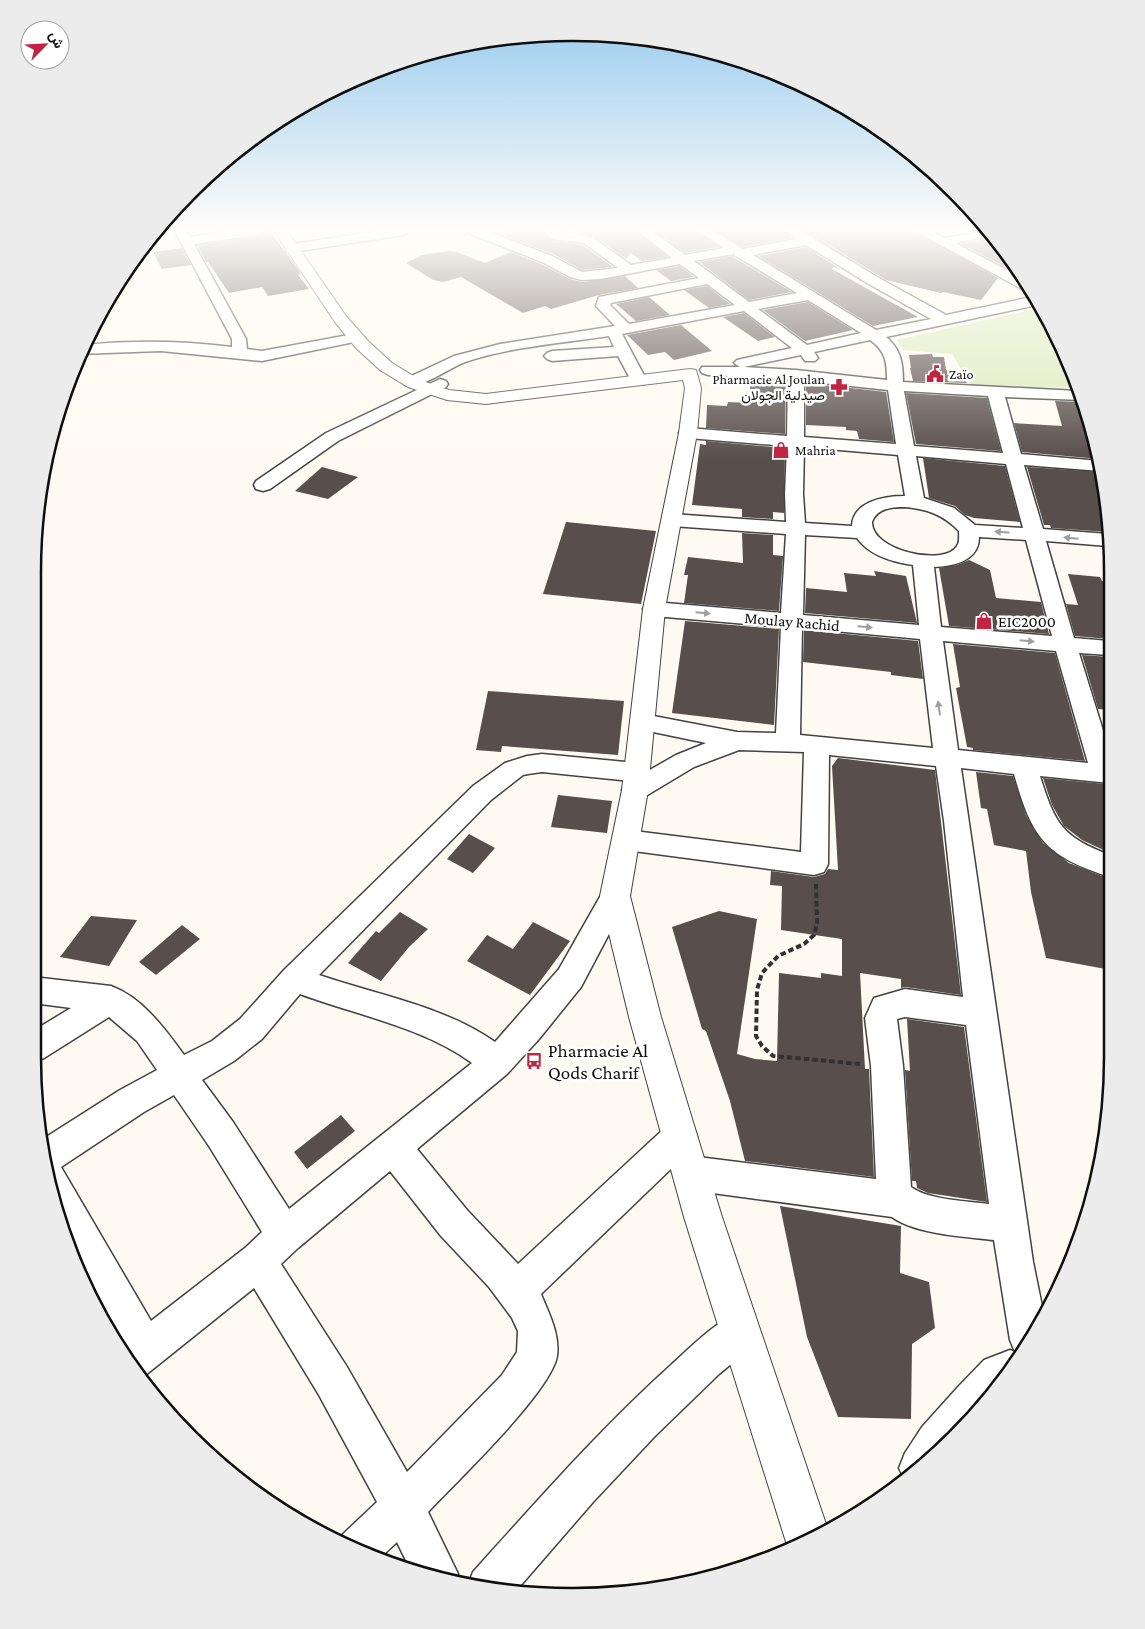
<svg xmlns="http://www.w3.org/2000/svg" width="1145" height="1629" viewBox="0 0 1145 1629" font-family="'Crimson Pro',Vazirmatn,serif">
<rect width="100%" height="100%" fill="#fffaf1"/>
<path fill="#daeaba" d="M1034 309C1058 318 1069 365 1077 388L971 386 952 354 903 350 897 340Z"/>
<path fill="#584e4b" d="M264 231H269L285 251 301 274 298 275 309 289 268 296 262 287 229 293 208 262H206L197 245 256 237Z
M501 231H540L553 241 583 245 613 267 582 270 553 254 507 237Z
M571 231H636L668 257 642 261 631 253 626 259 593 235Z
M656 231H697L719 247 685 253Z
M718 231H785L793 238 743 247Z
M806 231H913L998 278 981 300 943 292 941 293 886 280Z
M993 238 1010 264 1007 268 961 244Z
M806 247 840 269 833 267 832 269 918 317 873 326 758 256Z
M182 248 191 265 162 269 153 252Z
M449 251 456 252 485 263 511 252 541 264 570 279 582 282 625 276 638 288 599 295 551 309 545 306 523 313 461 277 443 282 433 280 406 263 422 255Z
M733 256 735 258 792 292 749 300 699 262Z
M680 266 694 277 671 281 656 270Z
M707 286 730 304 709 308 684 290Z
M649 297 670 315 636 321 616 304Z
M808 302 853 330 805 341 763 310Z
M744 313 775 337 758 341 723 317Z
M681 325 712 351 674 360 665 352 648 355 627 335Z
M932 354 933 357H944L946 370 960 371 967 383 913 381 910 368H911L909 355Z
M751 379 786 381 785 434 706 428 707 405 727 406 728 402 749 403Z
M806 383 886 392 894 442 859 439 857 431 846 430V427L806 425Z
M906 393 987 398 1001 451 916 444Z
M1055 401 1082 402 1094 432 1099 459 1022 452 1014 423 1062 426Z
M706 441 785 448 784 513 773 512V519L742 517V509L692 505 700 444 706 445Z
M923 458 1005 466 1020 522 974 518 965 515 955 506 929 498Z
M322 467 358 477 328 499 295 491Z
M1027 467 1102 472 1108 502V532L1051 528 1050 525H1044Z
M566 522 656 531 641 604 543 594Z
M742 533 773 535V555L783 556 779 611 684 603 688 575H684L688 557 743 563Z
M969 560 990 570 996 598 1041 602 1049 634 949 626 939 568 957 565Z
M874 571 906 576 917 623 805 613 806 588 847 592 844 573 876 576Z
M1068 574 1100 577 1102 581 1108 582 1109 639 1075 636 1066 604 1078 605Z
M685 621 779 629 774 725 672 713Z
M804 630 918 641 923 679 891 675V672L803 662Z
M953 644 1055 653 1085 761 973 750V748L967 747 956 688 960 687Z
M1082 655 1109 657V710L1098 709Z
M488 691 624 701 618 755 502 746 501 752 476 750Z
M838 758 935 770 961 995 905 987 901 988V979L860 973 865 1069H869L874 1177 745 1161 730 1101 706 1031 702 1029 672 927 719 911 757 919 737 1054 755 1059 777 1061 779 973 821 978V973L842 976V939L781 930 782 886 770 885 771 871 814 877 825 874 828 869 838 870 832 766Z
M976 772 1013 776 1026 815 1043 843 1069 863 1110 879 1111 970 1046 958 1031 892 1026 851 994 845 987 809 981 808Z
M1043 778 1105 784 1110 797V853L1082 840 1064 826 1052 805Z
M558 795 612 801 607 833 551 827Z
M469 834 495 848 473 873 447 859Z
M400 912 428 929 409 947 381 981 348 963 376 931 379 933Z
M91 916 137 920 109 966 60 957Z
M533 922 570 941 530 995 467 961 487 935 513 949Z
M182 925 200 939 156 975 139 962Z
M907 1019 964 1027 987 1202 928 1193 917 1188 916 1181H912L905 1070 910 1071Z
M341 1115 355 1131 307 1169 294 1152Z
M780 1206 901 1226 900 1273 929 1282 935 1328 912 1344 911 1419 838 1417 807 1337Z"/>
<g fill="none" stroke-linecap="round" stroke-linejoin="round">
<g stroke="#424242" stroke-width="3">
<path id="minor" d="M175 231H187L190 237 228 231H262L256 235 194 244 246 339 247 349 262 351 354 334 359 335 361 338 359 341 354 342 262 361 161 351 79 354 84 345C133 340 183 341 232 347V339Z
M378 231H410L404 235 293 252 287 248 293 244Z
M468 231H486L552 256 582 272 618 268 584 243 553 239 542 231H558L592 237 631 265 672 258 638 231H652L685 255 724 248 699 231H714L743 249 797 239 787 231H802L877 277 946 315 1032 297 1037 305 886 337C901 349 903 364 903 382L1078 391 1082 400 1005 397 1021 454 1100 461 1101 471 1024 465 1043 529 1108 534V546L1046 541 1074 638 1109 641V655L1079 653 1109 750 1110 783 1040 776C1055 824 1062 837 1110 855V877C1045 856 1032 838 1014 774L961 768 1033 1262 1044 1316 1001 1385 929 1462 904 1479 899 1468 905 1453 922 1427 958 1387 984 1360 1010 1350 1015 1352 1010 1340 994 1240C966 1237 915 1234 892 1217L690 1190 678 1185 673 1173 676 1164 541 1294C549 1314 560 1334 557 1356 551 1392 456 1482 428 1512L458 1574 456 1580 409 1567 397 1542 379 1559 366 1555 338 1542 341 1536 377 1502 319 1395 254 1288 143 1377 123 1356 118 1347 122 1344 69 1250 51 1197 43 1139 120 1090 157 1070 137 1041 109 1017 44 1058 33 1062V1031L71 1008 33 1003V977L111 986C143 998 165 1029 184 1055L212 1041 240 1019 284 970 473 786 505 763 527 756 542 754 636 763 645 766 648 771 676 755 706 743 634 728 631 722 634 716 643 714 737 732 776 733 781 627 654 616 646 614 643 609 646 604 654 602 781 613 786 534 672 526 665 524 662 520 665 516 672 514 786 522 785 494 787 446 688 438 682 437 679 433 682 429 688 428 787 436 788 379 708 375 702 373 700 370 702 367H740L734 363 737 360 792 348 744 311 622 334 647 381 645 384H633L618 356 552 361 547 359 544 356 547 353 552 351 614 347 609 336C563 343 508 347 465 362 449 368 422 389 405 385L403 382 405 379 454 356 500 344 615 326 596 306 599 297 699 278 680 264 600 279 582 280 570 277 542 262 470 234ZM806 245 867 283 931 319 876 330 753 255ZM734 254 736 256 797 293 749 302 694 261ZM707 284 735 305 629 324 610 305 611 303ZM808 300 861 333 807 345 758 309ZM870 340C886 351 887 363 887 380L796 370 744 367 801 355 805 361H815L818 358 814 352ZM804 381 888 390 896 444 804 437ZM904 391 988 396 1003 453 914 446ZM804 447 898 455 905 496C885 496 853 501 852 526L805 523 803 494ZM916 456 1006 464 1023 528 975 525 954 508 924 498ZM905 507C927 509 944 515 959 531 959 536 960 542 957 546 945 567 871 551 872 522 877 508 892 507 905 507ZM805 535 857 538C870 556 893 562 913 565L919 625 803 615ZM979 537 1026 540 1052 636 941 627 934 567C954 566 979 561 979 537ZM802 628 920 639 933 748 800 735ZM943 641 1056 651 1088 763 958 750ZM739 750 804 752 801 852 626 830 617 833 613 840 617 847 626 850 814 875 824 872 828 864 829 755 936 766 944 821 963 997 905 989 874 998 865 1018 871 1066 876 1179 690 1156 681 1159 692 1149 697 1137 692 1125 680 1120 668 1125 518 1264 467 1210 417 1149 507 1074 539 1039 581 987 629 896 625 888 615 885 605 888 559 969 495 1042C444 1006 377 995 319 975L491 800 523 775 528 774 542 772 631 781 626 783 622 790 626 797 635 799 644 797 694 767ZM300 994C356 1015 423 1027 472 1063L289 1209 233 1122 202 1080 234 1061 262 1039ZM905 1017 966 1025 989 1204C968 1201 928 1200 911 1187L903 1066 897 1019ZM174 1095 209 1146 262 1232 245 1248 151 1321 61 1167 144 1112ZM390 1171 441 1236 489 1287 512 1318 518 1331 517 1352 502 1375 407 1472 347 1367 281 1264 298 1248Z
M915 231H931L944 238 988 231 992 236 955 243 1018 276 1027 289 1020 288Z
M440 379 446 381 448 384 446 387 338 441 270 489 263 491 256 489 254 485 256 481 326 433Z
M740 1312 754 1317 759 1331 754 1345 719 1374 655 1436 593 1502 515 1592H502L469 1583 473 1572C537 1501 600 1429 671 1365 692 1346 714 1323 740 1312Z"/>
</g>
<g stroke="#424242" stroke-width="2">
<path id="tertiary" d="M274 231H287L346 316 368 341 392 363 420 380 449 390 486 394 690 369 696 370 701 388 697 433 665 609 648 790 630 896 661 1017 722 1217 828 1530 811 1541 789 1549 786 1542 684 1217 629 1017 600 896 622 790 643 609 679 433 685 388 683 380 486 404 447 400 408 387 380 370 356 348 335 322Z"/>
</g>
<path stroke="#313131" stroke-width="4" stroke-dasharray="5.5 3" stroke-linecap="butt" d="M816 884 817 923 814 935 804 944 778 956 762 973 757 990 756 1036 762 1046 773 1056 861 1064"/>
<use href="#minor" fill="#fff" fill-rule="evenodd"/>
<use href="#tertiary" fill="#fff" fill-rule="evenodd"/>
</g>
<defs><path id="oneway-solid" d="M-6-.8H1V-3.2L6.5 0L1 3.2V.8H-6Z" transform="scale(1.25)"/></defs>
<g fill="#9f9f9f">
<use href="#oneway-solid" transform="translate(1002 532) rotate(-176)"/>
<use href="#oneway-solid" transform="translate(1071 538) rotate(-175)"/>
<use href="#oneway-solid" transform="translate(703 613) rotate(5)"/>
<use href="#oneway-solid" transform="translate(865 627) rotate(5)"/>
<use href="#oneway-solid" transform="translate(1027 641) rotate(5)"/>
<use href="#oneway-solid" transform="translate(939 708) rotate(-98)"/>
</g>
<linearGradient id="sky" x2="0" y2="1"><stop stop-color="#93c8ee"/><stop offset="0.5" stop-color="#fffdf9"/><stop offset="1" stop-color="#fffdf9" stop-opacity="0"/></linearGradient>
<rect width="1145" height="459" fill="url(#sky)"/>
<defs>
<g id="civic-bare" transform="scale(1.35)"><path d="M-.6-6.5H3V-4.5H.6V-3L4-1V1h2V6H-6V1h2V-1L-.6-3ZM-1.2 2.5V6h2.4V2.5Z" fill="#c02643" stroke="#fff" stroke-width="2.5" paint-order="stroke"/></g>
<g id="pharmacy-bare" transform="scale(1.35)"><path d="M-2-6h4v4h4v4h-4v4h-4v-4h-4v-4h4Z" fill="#c02643" stroke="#fff" stroke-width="2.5" paint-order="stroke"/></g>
<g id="shop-bare" transform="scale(1.35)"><path d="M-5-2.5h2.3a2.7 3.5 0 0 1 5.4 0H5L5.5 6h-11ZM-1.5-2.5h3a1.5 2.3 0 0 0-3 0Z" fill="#c02643" stroke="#fff" stroke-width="2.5" paint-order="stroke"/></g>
<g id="bus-bare" transform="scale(1.35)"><path d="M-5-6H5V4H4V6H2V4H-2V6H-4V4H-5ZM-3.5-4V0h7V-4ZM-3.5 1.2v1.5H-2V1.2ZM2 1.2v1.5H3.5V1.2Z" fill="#c02643" stroke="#fff" stroke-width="2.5" paint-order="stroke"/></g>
</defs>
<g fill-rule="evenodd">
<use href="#civic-bare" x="935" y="374"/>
<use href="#pharmacy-bare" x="839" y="387"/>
<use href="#shop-bare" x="781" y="450"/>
<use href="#shop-bare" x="984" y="621"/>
<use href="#bus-bare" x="534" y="1061"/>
</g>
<g text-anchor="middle" stroke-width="5" stroke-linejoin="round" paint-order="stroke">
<g font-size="14" fill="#0f0f0f" stroke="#fff" text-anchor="start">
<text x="949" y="379">Zaïo</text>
<text x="825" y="384" text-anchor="end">Pharmacie Al Joulan<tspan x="825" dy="16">صيدلية الجولان</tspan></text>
<text x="795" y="455">Mahria</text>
</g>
<g font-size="16" fill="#0f0f0f" stroke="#fff">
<text transform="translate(792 621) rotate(5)" y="6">Moulay Rachid</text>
</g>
<g font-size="16" fill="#0f0f0f" stroke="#fff" text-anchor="start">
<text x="998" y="627">EIC2000</text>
</g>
<g font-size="19" fill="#0f0f0f" stroke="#fff" text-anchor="start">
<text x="548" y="1057">Pharmacie Al<tspan x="548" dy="22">Qods Charif</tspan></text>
</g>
</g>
<path d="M0 0H1145V1629H0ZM572 41H573A531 531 0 0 1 1104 572V1057A531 531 0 0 1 573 1588H572A531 531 0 0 1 41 1057V572A531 531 0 0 1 572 41Z" fill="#ececec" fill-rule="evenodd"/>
<path fill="none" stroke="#0f0f0f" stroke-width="2.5" d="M572 41H573A531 531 0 0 1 1104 572V1057A531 531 0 0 1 573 1588H572A531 531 0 0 1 41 1057V572A531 531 0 0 1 572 41Z"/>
<g transform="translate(45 45) rotate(66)"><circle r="24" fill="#ffffff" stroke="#9f9f9f"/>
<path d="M0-4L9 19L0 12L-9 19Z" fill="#c02643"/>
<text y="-8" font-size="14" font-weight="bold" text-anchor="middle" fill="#0f0f0f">ش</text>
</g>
</svg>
